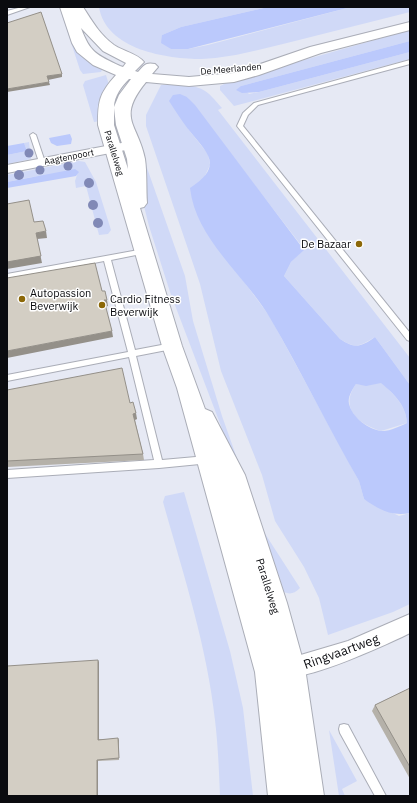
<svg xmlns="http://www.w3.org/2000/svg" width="417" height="803" viewBox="0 0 417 803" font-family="'IBM Plex Sans',sans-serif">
<rect width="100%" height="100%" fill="#e6e9f4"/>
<path fill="#d0d9f7" d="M99 7H268L181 27 162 35 171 49H188L208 45 351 7H410V12C372 22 333 31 295 41 265 48 233 58 202 59 167 59 106 50 99 7Z
M64 11 78 53 102 70 101 72 83 74 80 70 61 12Z
M410 30V41L241 86 249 94 259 92 410 52V59L234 106 220 90V86L230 81Z
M106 75 109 85 100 121 94 122 83 85 85 81Z
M178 84C203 87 206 89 222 108L218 110 410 358V385L375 337C360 346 356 349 340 339L284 276 291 262 304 249 187 97 188 129 208 154 210 165 203 180 205 229 270 317 359 481 364 499 399 516 410 513V604L393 612 328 635 319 598 304 567 275 521 262 475 221 371 200 284 146 126V115L161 85Z
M29 142 31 159 7 164V155L27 151 24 143Z
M79 161 85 162 96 182 111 230 108 234 99 235 86 186 76 188 75 181 78 172 32 177 7 182V175Z
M146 165 185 276 193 321 222 416 262 529 300 588C292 596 287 594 278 589L243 484 170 292 149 226 142 198 143 167Z
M381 382C394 395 406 405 407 423L381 431C358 424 339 408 356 384L366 385Z
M184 492 230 651 243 708 253 796H220C219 771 218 745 215 720 207 646 183 573 163 502L165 496Z
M329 730 357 781 342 789 345 796H339Z"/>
<path fill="#bbc9fc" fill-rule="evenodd" d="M268 7H351L188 49H171L161 43 162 35 181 27Z
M410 41V52L259 92 242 93 236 90 241 86Z
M180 94 187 97 195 105 304 250 291 262 284 276 340 339C355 349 361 347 375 337L410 385V513C392 517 378 509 364 499L359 481C328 427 301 371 270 318 245 275 196 240 190 188 225 165 207 153 188 129 181 120 175 110 169 101L173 95ZM381 383C394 394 406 405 407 423 400 426 389 432 381 431 368 429 354 418 350 407 346 399 352 390 356 384L366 386Z
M70 134 72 139 71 144 57 146 51 143 49 138Z
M24 143 27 151 7 155V146Z
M75 169 79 172 76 176 7 188V182Z"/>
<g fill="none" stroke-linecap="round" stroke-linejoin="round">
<g stroke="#aaadb7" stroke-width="2">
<path id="service" d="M22 7H30L7 15V11Z
M410 60V64L258 105 248 115 243 126 410 333V341L407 340 237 126 243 113 254 103Z
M33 133 36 135 45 162 44 163H40L39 162 30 135Z
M144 249 147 251 146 253 111 260 135 350 172 343 176 346 172 349 136 356 162 460 207 456 210 457 211 460 210 463 159 468 7 478V470L154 460 129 357 7 381V375L128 352 104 261 7 280V274Z
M344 724 348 725 386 796H375L340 733 339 729 340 725Z"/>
</g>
<g stroke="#aaadb7" stroke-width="2">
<path id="minor" d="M132 141 138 145 136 148 7 173V165Z
M410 614V633L402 637C378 648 299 685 277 676L274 669 277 662 348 641Z"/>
</g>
<g stroke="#aaadb7" stroke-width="2">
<path id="secondary" d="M60 7H83C92 21 100 35 114 45 123 51 138 54 144 62L135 71 138 72C144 65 146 62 155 64L158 67 152 74 189 77 234 73 310 47 410 22V30L321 53 259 75 234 82 189 86 146 82C116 119 138 123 145 159 147 173 146 189 147 203L144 207 140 208 182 346 205 409 212 412 245 475 287 603 305 668 324 796H268L255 672 177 388 162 346 98 125C98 101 99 94 116 75L93 65 77 52 72 43ZM81 28 103 51 126 63 123 67 120 66C97 55 90 53 81 28ZM129 79H131L119 95 114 107C114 96 122 86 129 79ZM114 108 116 125 127 159 128 169 114 125Z"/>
</g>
<use href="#service" fill="#fff" fill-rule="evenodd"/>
<use href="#minor" fill="#fff" fill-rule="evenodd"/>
<use href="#secondary" fill="#fff" fill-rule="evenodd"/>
</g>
<g fill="#8189b6">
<circle cx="29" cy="153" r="4.5"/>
<circle cx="68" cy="166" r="4.5"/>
<circle cx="40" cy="170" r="4.5"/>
<circle cx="19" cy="175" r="5"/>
<circle cx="89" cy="183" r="5"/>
<circle cx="93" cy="205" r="5"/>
<circle cx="98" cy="223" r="5"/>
</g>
<path fill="#b5b1a9" d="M7 390 130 403 137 419 135 420 143 454 144 460 7 467Z
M99 662V739L119 740V760L98 761 7 796Z
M410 688V779L372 711 375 705Z"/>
<path fill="#949089" d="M62 74V77L48 80 47 76Z
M49 82 50 85 7 92V89Z
M46 231 47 238 37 239 42 263 7 269V262L36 233Z
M104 300H107L108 306 105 307Z
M112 331 113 337 7 358V351Z
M136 413 137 419 134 420 133 414Z
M98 660 99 662V742L98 740Z
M118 738 119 740V760V758Z
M97 760 98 761V796H97Z"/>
<path fill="#d3cec4" stroke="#949089" d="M41 12 62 74 47 76 49 82 7 89V23Z
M29 200 34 222 43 221 46 231 36 233 41 256 7 262V204Z
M95 263 102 291H105L107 300H104L112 331 7 351V278Z
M122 368 130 403 133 402 136 413 133 414 143 454 7 461V390Z
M98 660V740L118 738 119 758 97 760V796H7V666Z
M410 688V767L375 705Z"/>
<g fill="#8c6808" stroke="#fff" stroke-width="1.5">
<circle cx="359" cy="244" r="4"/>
<circle cx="22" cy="299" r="4"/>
<circle cx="102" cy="305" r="4"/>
</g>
<g text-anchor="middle" stroke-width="3" stroke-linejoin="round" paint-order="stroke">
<g font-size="9" fill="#0a0b0f" stroke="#fff">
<text transform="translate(231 69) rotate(-5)" y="3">De Meerlanden</text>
<text transform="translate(114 153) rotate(73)" y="3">Parallelweg</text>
<text transform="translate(69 157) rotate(-11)" y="3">Aagtenpoort</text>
</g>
<g font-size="11" fill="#0a0b0f" stroke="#fff" text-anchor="start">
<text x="351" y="248" text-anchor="end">De Bazaar</text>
<text x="30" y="297">Autopassion<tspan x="30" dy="13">Beverwijk</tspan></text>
<text x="110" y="303">Cardio Fitness<tspan x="110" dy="13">Beverwijk</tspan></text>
</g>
<g font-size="11" fill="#0a0b0f" stroke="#fff">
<text transform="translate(268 586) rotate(73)" y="4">Parallelweg</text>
</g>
<g font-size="13" fill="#0a0b0f" stroke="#fff">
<text transform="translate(341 651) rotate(-20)" y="5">Ringvaartweg</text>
</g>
</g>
<rect width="417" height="803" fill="none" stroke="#0a0b0f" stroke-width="16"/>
</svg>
